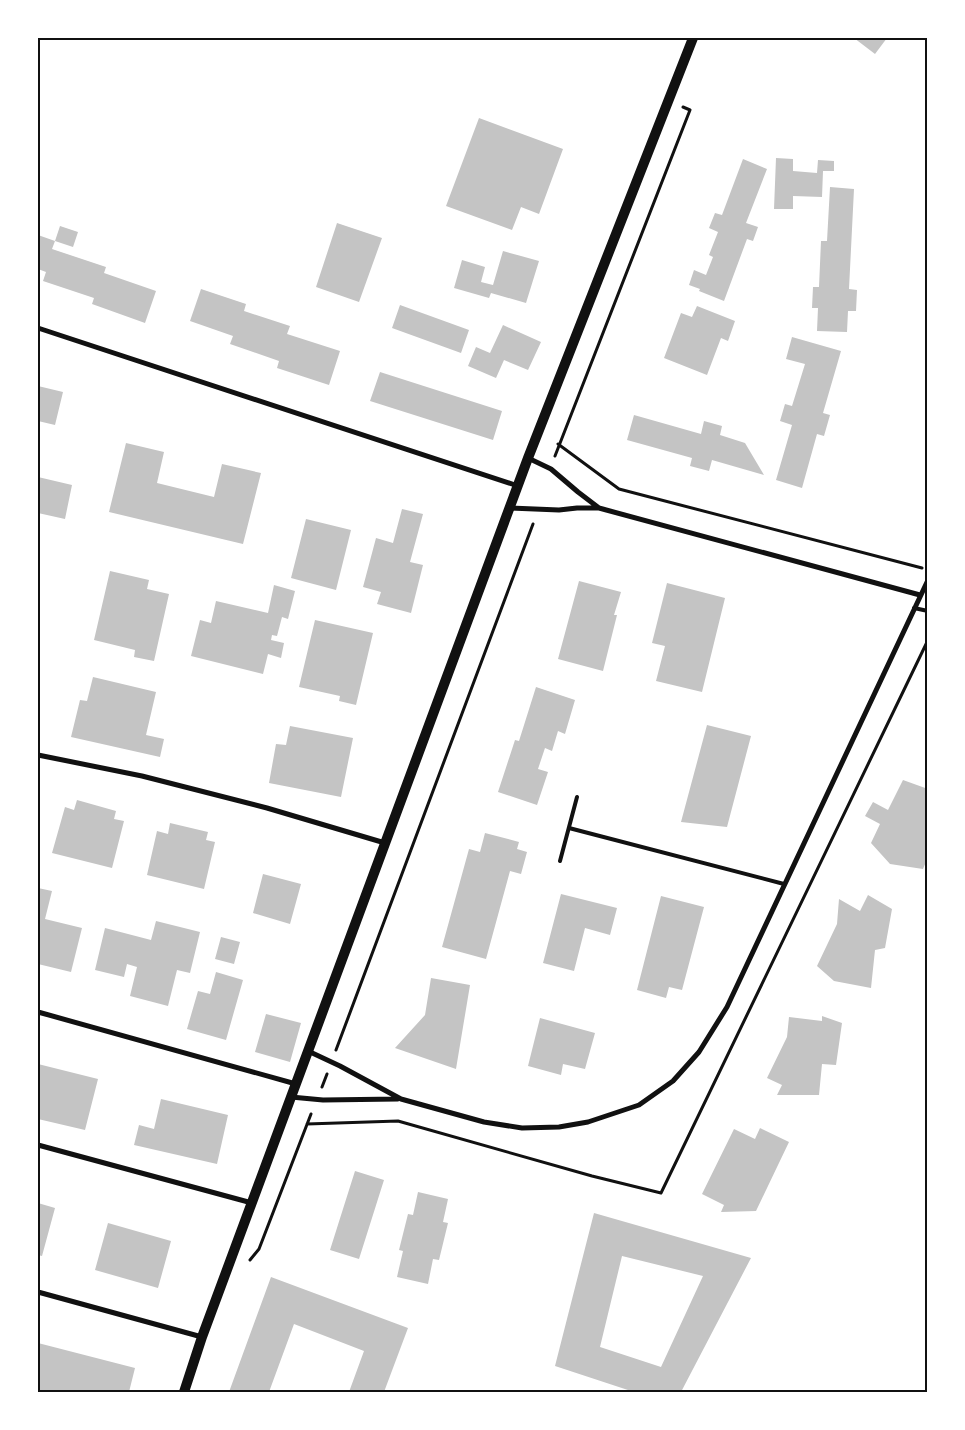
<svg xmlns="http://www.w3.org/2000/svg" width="965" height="1430" viewBox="0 0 965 1430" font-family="'Noto Sans',sans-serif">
<rect width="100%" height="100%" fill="#fff"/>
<path fill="#c4c4c4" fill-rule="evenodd" d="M854 38H887L875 54Z
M479 118 563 149 539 214 521 207 512 230 446 206Z
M776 158 793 159V171L817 173 818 160 834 161V171H823L822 197 793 196V209H774Z
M743 159 767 169 746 223 758 227 753 241 747 239 724 301 699 291 700 289 689 285 694 270 706 275 713 257 709 255 718 232 709 228 715 213 722 215Z
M830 187 854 189 849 289 857 290 856 311H848L847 332 817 331 818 308H812L813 287H819L821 241H827Z
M337 223 382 238 359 302 316 287Z
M60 226 78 232 73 247 55 241Z
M38 235 55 241 52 249 106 267 104 273 156 291 145 323 92 304 94 298 43 281 46 272 38 269Z
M503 251 539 261 526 303 491 293 489 298 454 288 462 260 485 267 481 282 493 285Z
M201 289 246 304 244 311 290 326 287 334 340 351 329 385 277 368 279 361 230 344 233 336 190 321Z
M400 305 469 330 461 353 392 328Z
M697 306 735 321 728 341 721 338 707 375 664 358 681 313 692 317Z
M503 325 541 342 528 370 504 360 496 378 468 366 476 347 490 353Z
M792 337 841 351 823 413 830 415 824 436 817 434 802 488 776 480 792 425 780 421 785 404 792 406 805 364 786 359Z
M380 372 502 411 493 440 370 401Z
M38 386 63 392 55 425 38 421Z
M634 415 701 434 704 421 722 426 720 435 745 443 764 475 712 460 709 471 690 466 692 458 627 440Z
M126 443 164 452 157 483 214 497 222 464 261 473 243 544 109 512Z
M38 477 72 485 65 519 38 513Z
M402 509 423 514 410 562 423 565 411 613 377 604 381 592 363 587 376 538 393 543Z
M306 519 351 530 336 590 291 578Z
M110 571 149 580 147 589 169 594 154 661 134 657 135 650 94 640Z
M579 581 621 592 614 615H617L603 671 558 659Z
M667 583 725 598 702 692 656 681 665 646 652 643Z
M274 585 295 591 288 619 282 617 277 636 272 635 271 640 284 643 281 658 268 654 263 674 191 656 200 620 211 623 216 601 268 613Z
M315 620 373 633 356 705 339 701 340 696 299 687Z
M93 677 156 692 146 735 164 739 160 757 71 737 80 700 87 701Z
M536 687 575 700 565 734 558 731 552 751 545 748 538 769 548 772 537 805 498 792 515 740 519 741Z
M707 725 751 736 727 827 681 822Z
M290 726 353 738 341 797 269 783 276 744 286 745Z
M903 780 928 789V857L923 869 890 864 871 843 880 824 865 816 873 802 888 810Z
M77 800 116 811 114 819 124 821 112 868 52 853 65 807 74 810Z
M170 823 208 832 206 840 215 842 204 889 147 875 157 831 168 834Z
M485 833 519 842 517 849 527 852 521 874 510 871 486 959 442 947 469 849 480 852Z
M263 874 301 884 290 924 253 913Z
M38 888 52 891 45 919 82 928 71 972 38 964Z
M561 894 617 908 610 935 585 928 574 971 543 963Z
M868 895 892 909 885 948 875 950 871 988 834 981 817 966 837 924 839 899 860 911Z
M661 896 704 907 682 990 669 987 666 998 637 990Z
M156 921 200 932 190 973 177 970 168 1006 130 996 137 967 127 964 124 977 95 970 105 928 151 940Z
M221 937 240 942 234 964 215 959Z
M216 972 243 980 226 1040 187 1029 198 991 210 994Z
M431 978 470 985 456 1069 395 1048 425 1015Z
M266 1014 301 1023 290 1062 255 1052Z
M822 1016 842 1023 836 1065 822 1064 819 1095H777L782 1085 767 1078 787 1037 789 1017 822 1021Z
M540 1018 595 1033 585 1069 563 1064 561 1075 528 1066Z
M38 1064 98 1079 85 1130 38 1119Z
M161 1099 228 1115 217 1164 134 1145 139 1125 154 1129Z
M760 1128 789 1142 756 1211 721 1212 724 1205 702 1194 734 1129 755 1139Z
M355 1171 384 1180 359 1259 330 1250Z
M418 1192 448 1199 443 1222 448 1223 439 1260 433 1259 428 1284 397 1277 403 1251 399 1250 408 1214 413 1215Z
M38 1203 55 1208 42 1256 38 1255Z
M594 1213 751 1258 681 1392H634L555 1366ZM622 1256 703 1276 661 1367 600 1347Z
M108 1223 171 1241 158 1288 95 1270Z
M271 1277 408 1328 384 1392H349L364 1351 294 1324 269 1392H229Z
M38 1343 135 1368 129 1392H38Z"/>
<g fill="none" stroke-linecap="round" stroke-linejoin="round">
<path stroke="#111" stroke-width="3" d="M558 444 619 489 922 568
M555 456 690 110 683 107
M336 1050 533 524
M322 1087 327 1074
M307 1124 398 1121 592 1176 661 1193 901 696 928 640
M250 1260 259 1249 311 1114"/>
<path stroke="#111" stroke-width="4" d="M914 608 928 611
M569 828 784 884
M560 861 577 797"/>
<path stroke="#111" stroke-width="5" d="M38 328 518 486
M510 508 559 510 577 508H599L578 492 551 469 528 458
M599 508 920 595
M38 755 142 776 267 808 385 843
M38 1012 296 1084
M308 1051 340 1066 401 1099 484 1122 522 1128 559 1127 588 1122 639 1105 673 1081 699 1052 727 1007 928 580
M291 1097 323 1100 398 1099
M38 1145 252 1203
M38 1292 202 1337"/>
<path stroke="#111" stroke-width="10" d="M184 1392 202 1337 528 458 693 38"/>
</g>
<rect width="965" height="1430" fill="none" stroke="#ffffff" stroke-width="78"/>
<rect x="39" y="39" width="887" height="1352" fill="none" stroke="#111" stroke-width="2"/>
</svg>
